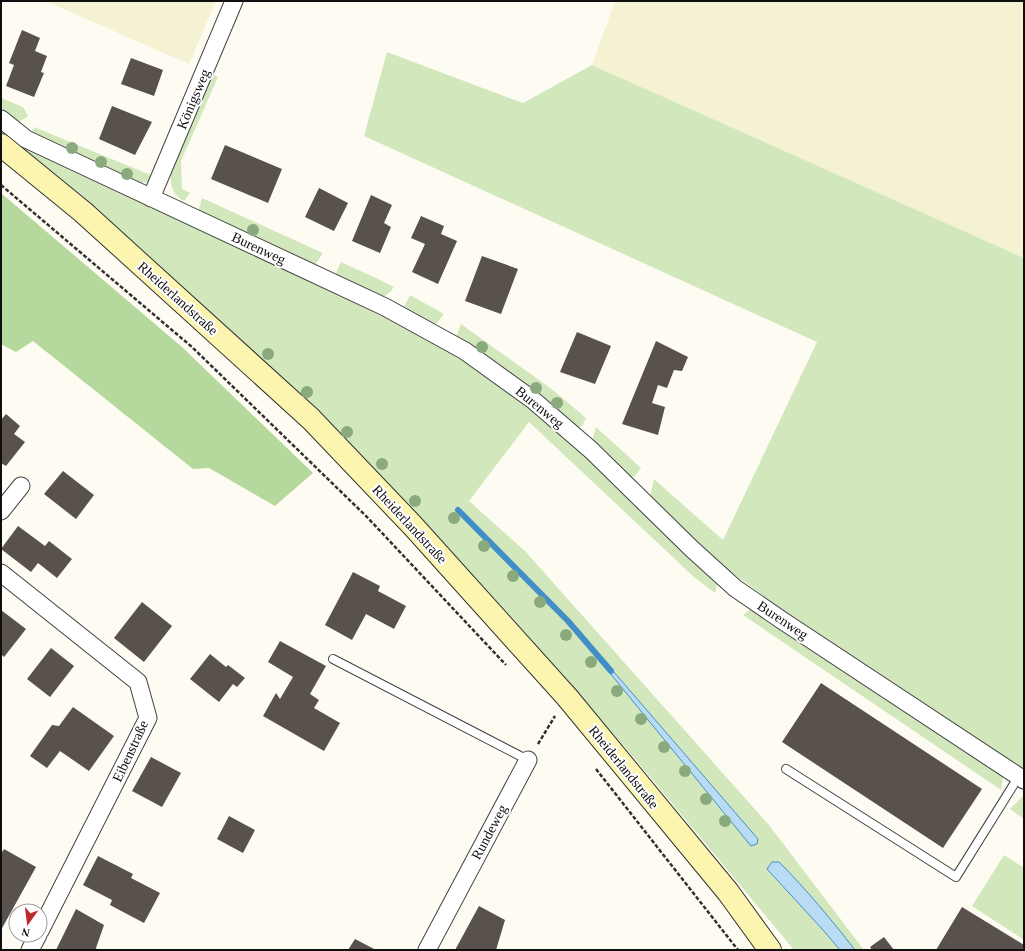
<svg xmlns="http://www.w3.org/2000/svg" width="1025" height="951" viewBox="0 0 1025 951" font-family="'Times New Roman',serif">
<rect width="100%" height="100%" fill="#fefcf2"/>
<path fill="#f4f2d3" d="M45 1H216L189 64Z
M615 1H1024V258L592 65Z"/>
<path fill="#d2e8bc" d="M387 52 523 103 592 65 1024 258V773L802 624 720 564 650 497 654 479 723 540 817 342 364 136Z
M212 74 218 77 181 161 182 189 190 193 184 201C169 193 169 179 173 164Z
M1 98 23 107 28 116 16 124 1 114Z
M1 127 392 318 458 355 504 385 553 426 700 568 718 582 715 593 695 578 529 422 469 501 525 551 769 825 864 950H794L651 778 554 665 496 600 386 484 1 134Z
M34 127 153 176 148 182 135 184 32 135Z
M202 198 323 253 315 265 198 212Z
M341 262 378 279 394 287 390 292 382 298 335 275Z
M410 295 444 314 435 325 403 309Z
M461 324 553 390 586 418 582 426 575 429 456 337Z
M596 427 641 468 634 477 628 478 592 441Z
M752 608 1003 777 1001 790 743 615Z
M1024 795V819L1010 809Z
M1004 855 1024 868V940L972 906Z"/>
<path fill="#b5d89c" d="M1 193 182 347 313 473 275 506 209 468 193 469 33 341 16 352 1 344Z"/>
<path fill="#b9dcf4" stroke="#428fc8" d="M607 664 758 839 757 844 751 846 605 667Z
M772 862H779C806 889 831 919 855 950H840L823 930 767 869Z"/>
<g fill="none" stroke-linecap="round" stroke-linejoin="round">
<path stroke="#428fc8" stroke-width="6" d="M458 510 568 621 611 671"/>
</g>
<path fill="#58514c" d="M22 30 40 38 35 51 47 56 41 72 44 73 34 97 6 86 14 65 9 63Z
M131 58 163 70 154 96 121 84Z
M112 106 152 122 135 155 99 139Z
M225 145 282 169 268 203 211 179Z
M319 188 348 203 334 231 305 217Z
M371 195 392 205 384 223 391 227 380 253 352 241Z
M421 216 444 226 441 234 457 241 438 284 412 272 425 244 411 238Z
M482 256 518 269 501 314 465 301Z
M577 332 611 346 595 384 560 372Z
M656 341 688 357 682 371 674 370 667 388 658 385 652 403 665 407 658 435 622 424Z
M6 414 20 426 14 434 25 442 6 466 1 463V420Z
M63 471 94 495 76 519 44 494Z
M18 526 45 546 49 541 72 559 57 578 38 563 31 572 1 549Z
M353 572 380 586 378 591 406 606 394 629 366 614 352 640 325 625Z
M142 602 172 626 144 662 114 638Z
M1 610 26 629 4 657 1 654Z
M280 641 326 666 310 694 319 700 314 708 340 723 324 751 263 716 276 693 280 699 293 677 268 662Z
M51 648 74 666 50 697 27 679Z
M210 654 226 667 228 665 245 678 237 687 233 684 219 702 190 679Z
M821 683 982 789 943 848 782 742Z
M73 707 114 736 89 771 60 751 47 768 30 756 52 725 59 726Z
M151 757 181 773 162 807 132 791Z
M229 816 255 830 243 853 217 839Z
M4 849 36 867 1 930V854Z
M98 856 133 874 131 878 160 893 144 923 110 905 112 900 83 885Z
M479 906 505 920 496 950H455Z
M962 907 1024 945V950H936Z
M76 909 104 925 96 948 97 950H56Z
M884 937 894 950H872L870 947Z
M355 939 376 950H348Z"/>
<g fill="none" stroke-linecap="round" stroke-linejoin="round">
<g stroke="#424242" stroke-width="10">
<path id="lane" d="M333 659 528 760
M786 769 956 877 1019 776"/>
</g>
<g stroke="#424242" stroke-width="19">
<path id="street" d="M1 119 26 139 385 307 465 351 533 400 591 450 692 549 735 588 783 621 1024 780
M151 198 234 1
M1 511 21 486
M1 573 138 682 148 718 40 931
M30 950 38 935
M427 950 528 760"/>
</g>
<g stroke="#313131" stroke-width="24">
<path id="secondary" d="M1 145 83 212 311 419 413 526 567 697 728 892 770 950"/>
</g>
<path stroke="#313131" stroke-width="2.5" stroke-dasharray="4 2" stroke-linecap="butt" d="M1 185 192 347 367 517 506 665
M538 744 555 716
M596 769 738 950"/>
<use href="#lane" stroke="#fff" stroke-width="8"/>
<use href="#street" stroke="#fff" stroke-width="17"/>
<use href="#secondary" stroke="#fbf5b0" stroke-width="22"/>
</g>
<g fill="#8ba97f">
<circle cx="72" cy="148" r="6"/>
<circle cx="101" cy="162" r="6"/>
<circle cx="127" cy="174" r="6"/>
<circle cx="253" cy="230" r="6"/>
<circle cx="482" cy="347" r="6"/>
<circle cx="268" cy="354" r="6"/>
<circle cx="536" cy="388" r="6"/>
<circle cx="307" cy="392" r="6"/>
<circle cx="557" cy="403" r="6"/>
<circle cx="347" cy="432" r="6"/>
<circle cx="382" cy="464" r="6"/>
<circle cx="415" cy="501" r="6"/>
<circle cx="454" cy="518" r="6"/>
<circle cx="484" cy="546" r="6"/>
<circle cx="513" cy="576" r="6"/>
<circle cx="540" cy="602" r="6"/>
<circle cx="566" cy="635" r="6"/>
<circle cx="591" cy="662" r="6"/>
<circle cx="617" cy="691" r="6"/>
<circle cx="641" cy="719" r="6"/>
<circle cx="664" cy="747" r="6"/>
<circle cx="685" cy="771" r="6"/>
<circle cx="706" cy="799" r="6"/>
<circle cx="725" cy="821" r="6"/>
</g>
<g text-anchor="middle" stroke-width="4" stroke-linejoin="round" paint-order="stroke">
<g font-size="14" fill="#0f0f0f" stroke="#fff">
<text transform="translate(193 99) rotate(-67)" y="5">Königsweg</text>
<text transform="translate(259 248) rotate(25)" y="5">Burenweg</text>
<text transform="translate(178 298) rotate(42)" y="5">Rheiderlandstraße</text>
<text transform="translate(540 407) rotate(39)" y="5">Burenweg</text>
<text transform="translate(410 524) rotate(47)" y="5">Rheiderlandstraße</text>
<text transform="translate(783 620) rotate(34)" y="5">Burenweg</text>
<text transform="translate(130 751) rotate(-65)" y="5">Eibenstraße</text>
<text transform="translate(624 767) rotate(51)" y="5">Rheiderlandstraße</text>
<text transform="translate(489 832) rotate(-62)" y="5">Rundeweg</text>
</g>
</g>
<rect width="1025" height="951" fill="none" stroke="#0f0f0f" stroke-width="4"/>
<g transform="translate(28 923) rotate(194)"><circle r="19" fill="#ffffff" stroke="#9f9f9f"/>
<path d="M0-3L7 15L0 10L-7 15Z" fill="#ba2c2f"/>
<text y="-6" font-size="11" font-weight="bold" text-anchor="middle" fill="#0f0f0f">N</text>
</g>
</svg>
